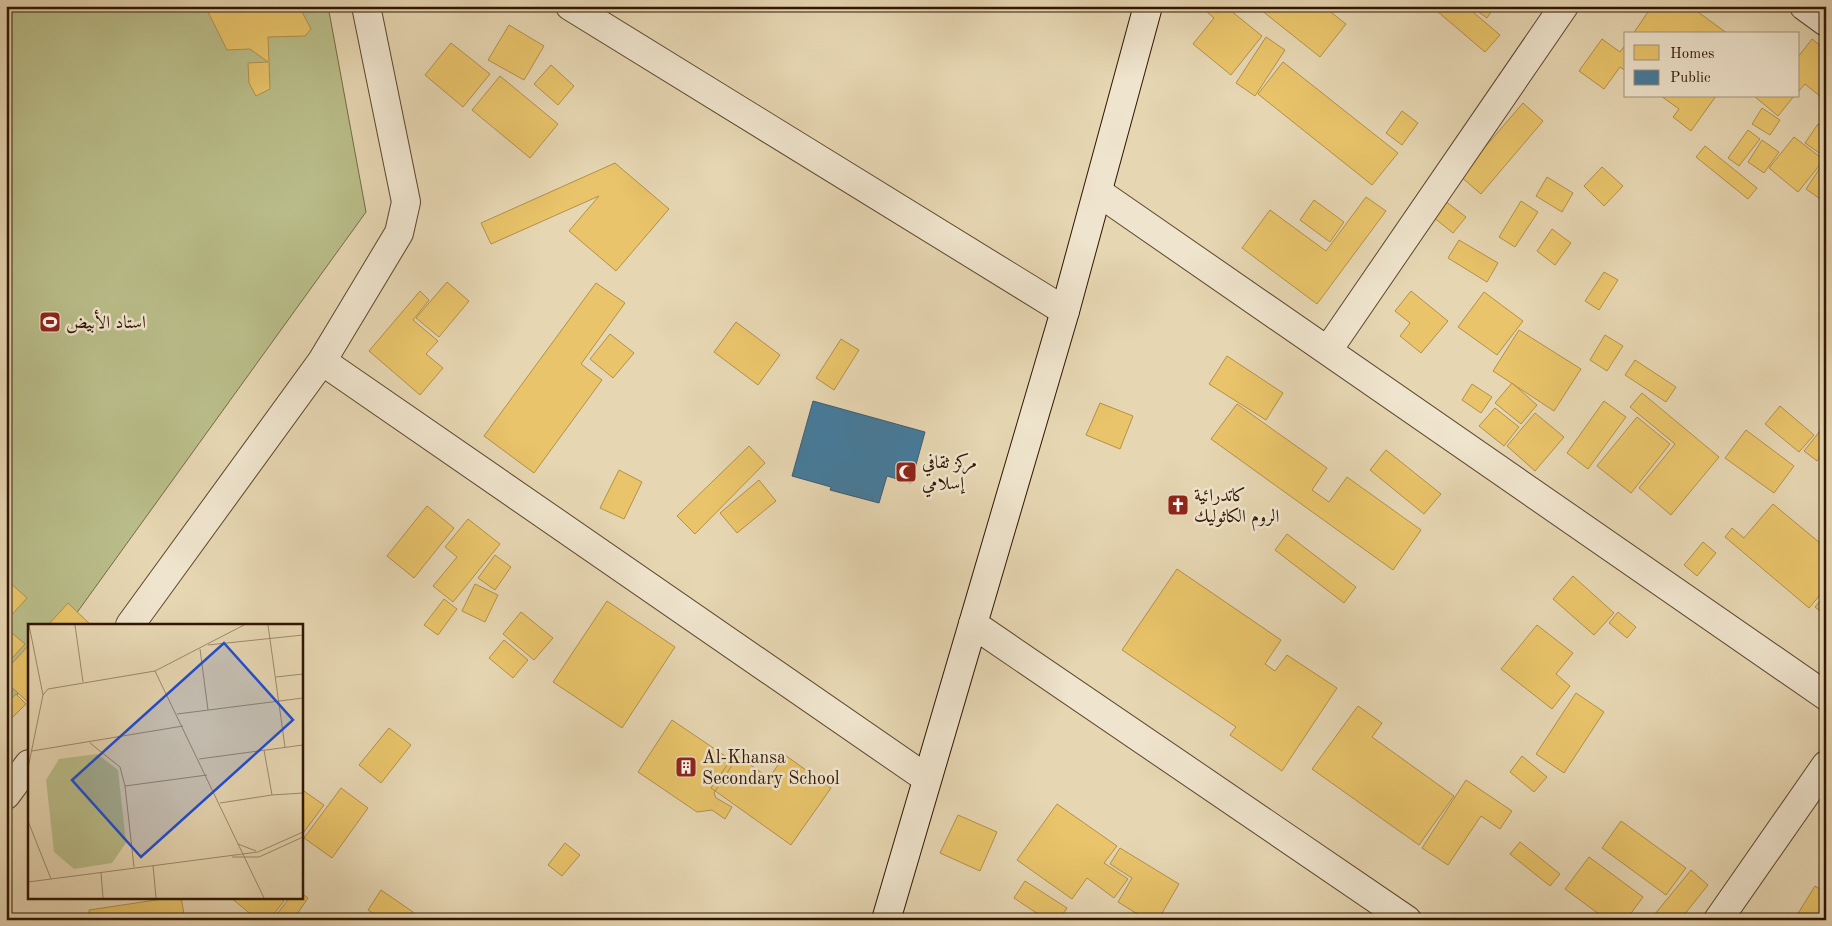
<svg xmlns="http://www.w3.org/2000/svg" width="1832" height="926" viewBox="0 0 1832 926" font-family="'Old Standard TT',Amiri,serif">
<rect width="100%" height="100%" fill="#e6d6b2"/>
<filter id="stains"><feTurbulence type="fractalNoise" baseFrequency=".004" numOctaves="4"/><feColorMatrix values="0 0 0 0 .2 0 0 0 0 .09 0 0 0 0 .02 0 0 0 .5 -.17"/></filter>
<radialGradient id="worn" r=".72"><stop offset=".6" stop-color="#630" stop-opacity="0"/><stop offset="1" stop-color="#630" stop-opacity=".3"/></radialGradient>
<path fill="#b9bd89" stroke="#746a44" d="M6 6H328L366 212 68 625H29V678L6 710Z"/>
<path fill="#e9c46a" stroke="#b2904a" d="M205 6H299L311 29 305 36 268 37 270 89 256 96 249 83 248 63 268 62 250 49 227 50Z
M1200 6H1225L1262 36 1231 75 1193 44 1214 18Z
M1256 6H1323L1346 24 1320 57Z
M1431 6H1466L1500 35 1485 52Z
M1470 6H1495L1487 18Z
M1652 6H1690L1728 34H1633Z
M509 25 544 46 524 80 488 60Z
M1266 37 1285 50 1255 96 1236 83Z
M1602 39 1620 52 1626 44V71L1620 67 1604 89 1579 71Z
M1812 39 1826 50V101L1805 84 1798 92V57Z
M451 43 490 74 463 107 425 75Z
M1283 62 1398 153 1372 185 1258 94Z
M551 65 574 86 558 105 534 84Z
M500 76 558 124 530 158 472 110Z
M1661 96H1716L1691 131 1673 117 1679 109Z
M1754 96H1794L1778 116Z
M1523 103 1543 121 1481 194 1460 176Z
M1762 108 1780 120 1770 135 1752 124Z
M1402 111 1418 123 1402 145 1386 133Z
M1818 124 1826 129 1825 157 1805 143Z
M1748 130 1760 139 1739 166 1728 158Z
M1794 137 1824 160 1798 192 1769 168Z
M1762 140 1779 152 1764 173 1748 162Z
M1705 146 1757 188 1748 199 1696 157Z
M1826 159V203L1806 189Z
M615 163 669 209 616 271 569 231 599 196 491 244 481 223Z
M1602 167 1623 186 1604 206 1584 186Z
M1547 177 1573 193 1562 212 1536 196Z
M1366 197 1386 211 1317 304 1242 248 1270 210 1326 251Z
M1314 200 1344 222 1330 242 1300 220Z
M1445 201 1466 217 1453 233 1433 217Z
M1521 201 1538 212 1515 247 1499 237Z
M1552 229 1571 243 1555 265 1537 251Z
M1459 240 1498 263 1487 282 1448 258Z
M1604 272 1618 280 1599 310 1585 301Z
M447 282 469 301 439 337 416 318Z
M596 283 625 303 581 364 602 380 534 473 484 436Z
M420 291 429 300 413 320 438 341 426 354 443 368 420 395 369 351Z
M1411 291 1448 321 1421 353 1400 336 1410 323 1395 311Z
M1484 292 1523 321 1497 355 1458 327Z
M736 322 780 355 758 385 714 352Z
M1519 330 1581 369 1554 411 1493 371Z
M610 334 634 353 613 378 590 359Z
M1605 335 1623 346 1607 371 1590 360Z
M841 339 859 350 834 390 816 378Z
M1227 356 1283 393 1266 420 1209 384Z
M1635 360 1676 387 1666 402 1625 375Z
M1512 383 1537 405 1521 424 1495 403Z
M1472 384 1492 397 1481 413 1462 400Z
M1642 393 1719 457 1671 515 1639 488 1675 444 1630 407Z
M1604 401 1626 417 1588 469 1567 453Z
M1100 403 1133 416 1120 449 1086 435Z
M1237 404 1327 468 1312 490 1329 502 1347 477 1421 530 1393 570 1211 439Z
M1780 406 1814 435 1799 452 1765 424Z
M1495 408 1519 427 1504 446 1479 426Z
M1535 413 1564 437 1535 471 1507 446Z
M1637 417 1670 444 1631 493 1597 466Z
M1824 426 1826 428V450L1817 461 1804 451Z
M1746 430 1794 466 1774 493 1725 458Z
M749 446 765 463 695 534 677 516Z
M1386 450 1441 494 1424 514 1370 470Z
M619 470 642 482 624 519 600 508Z
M759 480 776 501 737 533 720 513Z
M1773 504 1826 548V588L1809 608 1725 537 1732 528 1744 538Z
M427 506 454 528 414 578 387 556Z
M468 519 500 544 453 602 433 586 457 557 445 547Z
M1287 534 1356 587 1344 603 1275 550Z
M1703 542 1716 553 1697 576 1684 565Z
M495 555 511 567 495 590 478 578Z
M1177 569 1281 640 1265 664 1275 671 1287 655 1337 688 1282 771 1230 735 1236 727 1122 650Z
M1573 576 1614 613 1594 635 1553 599Z
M6 579 27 598 6 621Z
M475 584 498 595 485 622 462 611Z
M1826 594V616L1815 607Z
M444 599 457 609 438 635 424 625Z
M607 601 675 647 622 728 553 682Z
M68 603 91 625H48Z
M521 612 553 638 534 660 503 634Z
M1618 612 1636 627 1627 638 1609 623Z
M1537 625 1573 653 1556 674 1570 686 1552 709 1501 669Z
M6 628 25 644 6 665Z
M504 640 528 660 513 678 489 658Z
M29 645V703L6 682V670Z
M1576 693 1604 712 1564 773 1536 754Z
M16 694 26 704 6 724V704Z
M1358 706 1382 723 1372 737 1454 796 1419 845 1312 769Z
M672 720 734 762 714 793 716 798 732 807 725 819 712 810 697 812 638 772Z
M389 728 411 745 381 783 359 765Z
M735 754 769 778 785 755 831 788 791 845 711 788Z
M1522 756 1547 777 1534 792 1510 772Z
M1466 780 1512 811 1500 829 1481 816 1448 865 1422 848Z
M341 788 368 808 332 858 304 838Z
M301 789 324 805 301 836Z
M1057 804 1117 846 1104 863 1128 879 1114 898 1087 878 1072 899 1017 860Z
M958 815 997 832 980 871 940 853Z
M1621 821 1686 868 1666 895 1602 848Z
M1520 842 1560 874 1550 886 1510 854Z
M565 843 580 855 562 876 548 865Z
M1120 848 1179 884 1158 920H1147L1118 902 1132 878 1110 864Z
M1589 857 1643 897 1626 920H1607L1565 889Z
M1691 870 1708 885 1680 920H1650Z
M1025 881 1067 908 1059 920H1047L1014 898Z
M1815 886 1826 893V920H1794Z
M381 890 413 912 408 920H383L368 910Z
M301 893 308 898 293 920H285L277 914 290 897H301Z
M176 897H181L185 920H90L89 910Z
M230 897H280L284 901 269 920H258Z"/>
<path fill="#457b9d" stroke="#3f5d6e" d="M813 401 925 432 911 483 887 476 879 503 830 490 831 487 792 476Z"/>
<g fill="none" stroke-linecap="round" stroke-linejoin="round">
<g stroke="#5e462c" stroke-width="30">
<path id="street" d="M570 6 1065 311
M1804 6 1826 22
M1098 192 1826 696
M1328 350 1564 6
M322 361 399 233 406 202 366 6
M973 624 1407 920
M130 625 322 361 926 778
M6 795 29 764
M1718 920 1826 765"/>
</g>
<g stroke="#301600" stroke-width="30">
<path id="secondary" d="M886 920 1065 311 1148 6"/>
</g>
<use href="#street" stroke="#efe4cd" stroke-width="28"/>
<use href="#secondary" stroke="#efe4cd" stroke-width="28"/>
</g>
<defs>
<g id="stadium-square" transform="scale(1.125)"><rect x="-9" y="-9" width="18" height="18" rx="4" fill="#8f2418" stroke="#efe4cd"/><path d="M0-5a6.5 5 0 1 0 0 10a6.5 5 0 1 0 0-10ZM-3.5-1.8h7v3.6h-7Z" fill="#fff"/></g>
<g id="mosque-square" transform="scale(1.125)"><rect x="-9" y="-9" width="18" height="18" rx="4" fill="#8f2418" stroke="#efe4cd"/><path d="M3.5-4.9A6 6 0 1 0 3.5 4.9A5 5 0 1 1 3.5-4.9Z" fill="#fff"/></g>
<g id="church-square" transform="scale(1.125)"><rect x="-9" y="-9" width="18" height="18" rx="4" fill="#8f2418" stroke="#efe4cd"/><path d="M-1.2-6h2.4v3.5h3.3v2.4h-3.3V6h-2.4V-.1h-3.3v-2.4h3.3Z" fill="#fff"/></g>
<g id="building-square" transform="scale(1.125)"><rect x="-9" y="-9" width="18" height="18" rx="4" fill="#8f2418" stroke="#efe4cd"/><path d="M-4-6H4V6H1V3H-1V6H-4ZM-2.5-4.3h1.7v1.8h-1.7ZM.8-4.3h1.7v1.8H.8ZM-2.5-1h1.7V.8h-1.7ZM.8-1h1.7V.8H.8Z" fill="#fff"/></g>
</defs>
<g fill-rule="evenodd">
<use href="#stadium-square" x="50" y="322"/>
<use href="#mosque-square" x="906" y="472"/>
<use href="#church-square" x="1178" y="505"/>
<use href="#building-square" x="686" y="767"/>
</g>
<g text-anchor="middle" stroke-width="5" stroke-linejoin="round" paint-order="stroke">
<g font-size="18" fill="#301600" stroke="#efe4cd" text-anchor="start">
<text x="66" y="328">استاد الأبيض</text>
<text x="922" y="468">مركز ثقافي<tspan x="922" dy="21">إسلامي</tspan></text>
<text x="1194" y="501">كاتدرائية<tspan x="1194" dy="21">الروم الكاثوليك</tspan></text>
<text x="702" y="763">Al-Khansa<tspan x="702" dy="21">Secondary School</tspan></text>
</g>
</g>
<g transform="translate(28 624)">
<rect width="275" height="275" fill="#e6d6b2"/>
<path d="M69 130 90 146 98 219 84 239 46 245 26 228 18 156 31 135Z" fill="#b9bd89"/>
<path fill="none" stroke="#9d896b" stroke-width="1" d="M1 1 15 71M47 1 55 58M240 1 257 123M180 21 275 11M172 25 180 86M127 47 236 274M248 53 275 50M149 90 275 74M62 119 92 143 97 162M4 127 155 102M171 135 275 121M0 144 15 71 20 65 127 47 216 1M244 171 275 169M192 179 244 171 236 126M0 197 23 255M210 220 228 227M204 233H231L275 213M125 241 128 274M106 243 97 162 179 151M73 248 75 274M0 258 230 228 275 208"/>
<path fill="#1d4ed8" fill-opacity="0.15" stroke="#1d4ed8" stroke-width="2.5" d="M196 19 265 96 113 233 44 156Z"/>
<rect width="275" height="275" fill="none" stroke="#301600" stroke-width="2.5"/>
</g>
<rect width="1832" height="926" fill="none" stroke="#e6d6b2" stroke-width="25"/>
<rect x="8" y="8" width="1817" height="911" fill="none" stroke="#301600" stroke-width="2.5"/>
<rect x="12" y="12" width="1807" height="901" fill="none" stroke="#301600"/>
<rect x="1624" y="32" width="175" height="65" fill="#efe4cd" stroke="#a3927b"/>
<rect x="1634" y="45" width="25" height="15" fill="#e9c46a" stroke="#a3927b"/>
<text x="1670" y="58" font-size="15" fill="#301600">Homes</text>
<rect x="1634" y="70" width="25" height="15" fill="#457b9d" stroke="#a3927b"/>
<text x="1670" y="82" font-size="15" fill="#301600">Public</text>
<rect width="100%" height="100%" filter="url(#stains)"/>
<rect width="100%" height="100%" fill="url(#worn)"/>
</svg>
